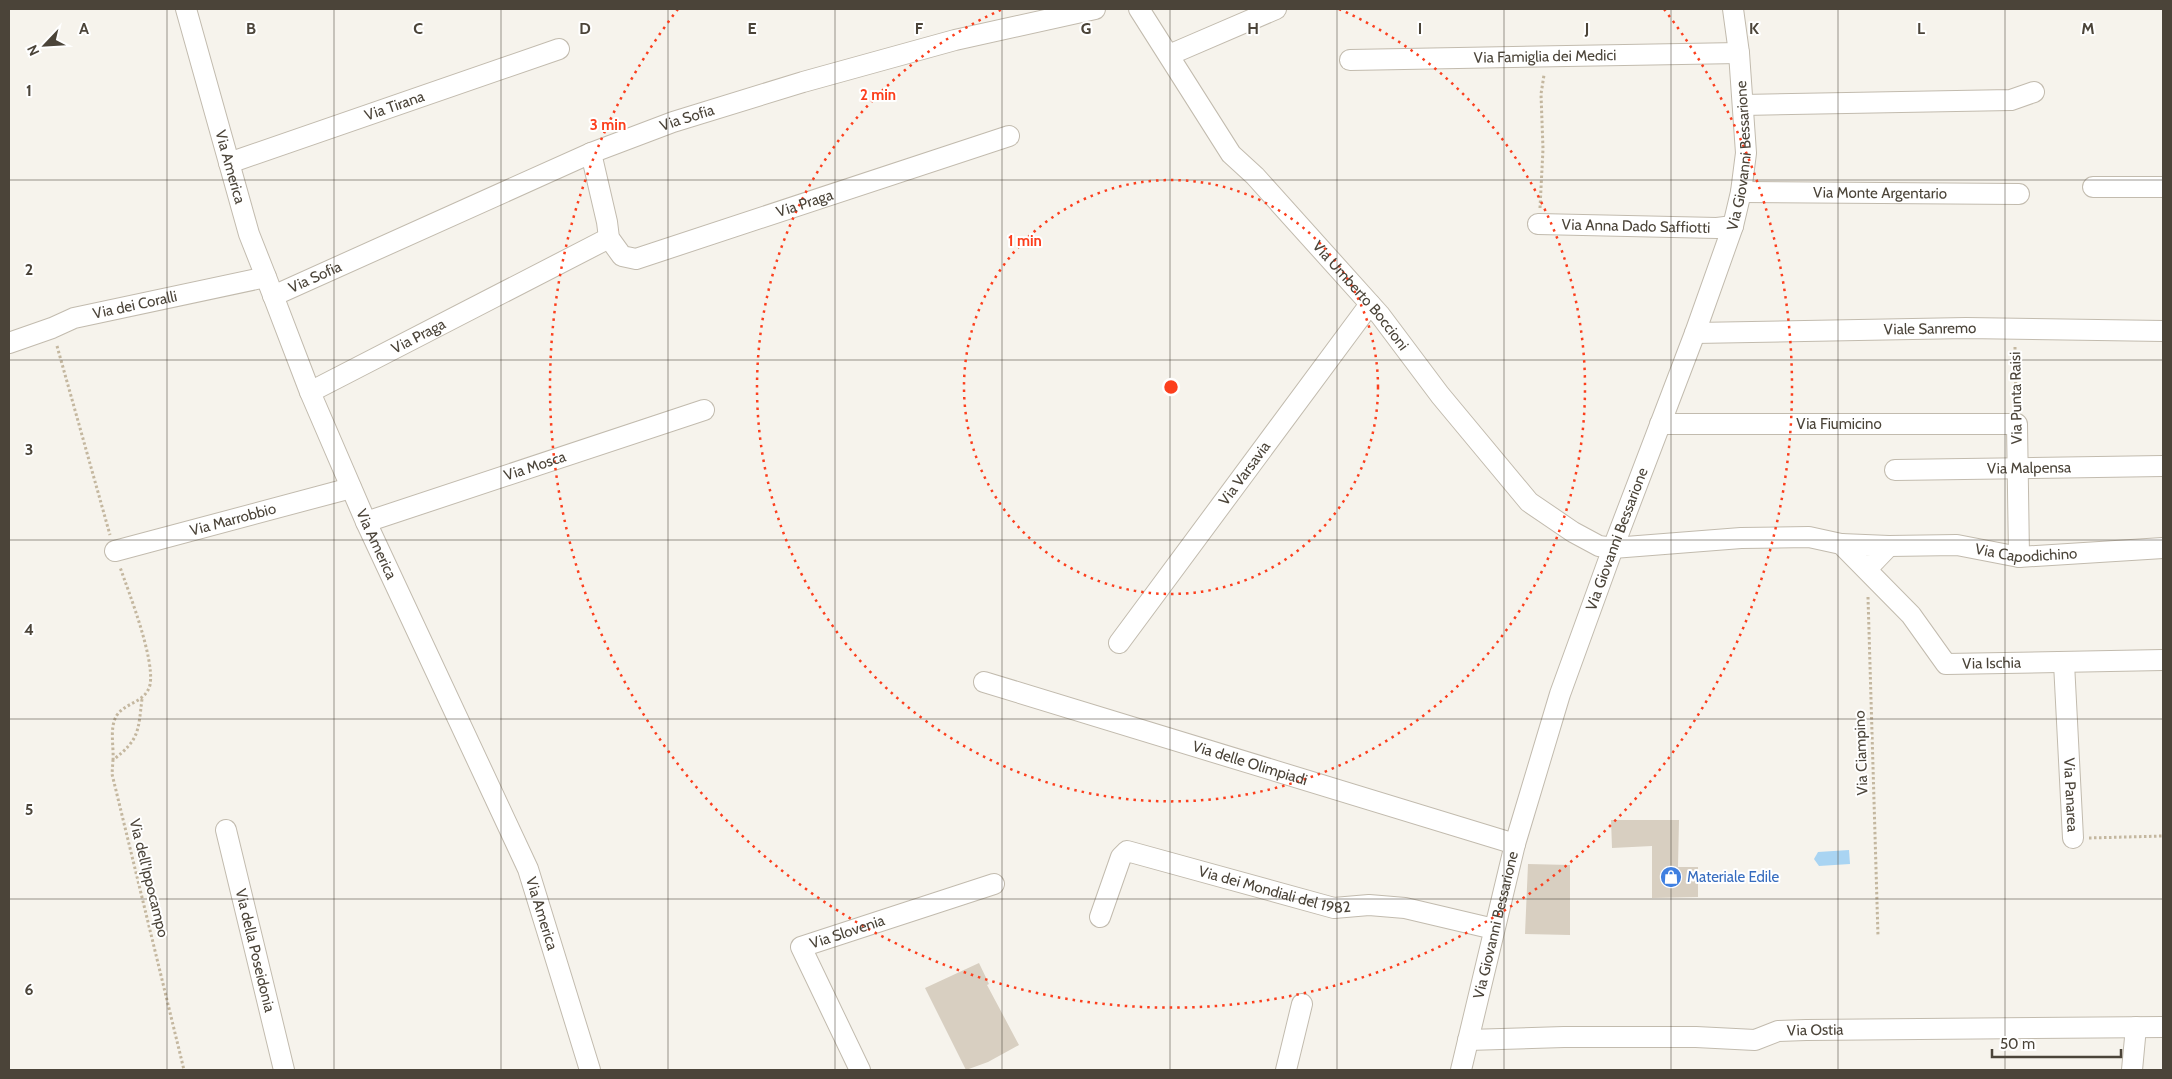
<svg xmlns="http://www.w3.org/2000/svg" width="2172" height="1079" viewBox="0 0 2172 1079" font-family="Cabin,sans-serif">
<rect width="100%" height="100%" fill="#f6f3ec"/>
<path fill="#a9d4f2" d="M1849 850 1850 864 1819 866 1814 859 1818 852Z"/>
<path fill="#d8cfc1" d="M1611 820H1679L1678 867H1698V897L1652 898V846L1612 848Z
M1528 864 1570 865V935L1525 934Z
M979 963 989 984 987 985 1019 1045 988 1062 966 1070 925 988Z"/>
<g fill="none" stroke-linecap="round" stroke-linejoin="round">
<g stroke="#c2bbae" stroke-width="22">
<g id="minor">
<path id="s1" d="M186 9 249 234 266 277 310 392 366 522 528 869 590 1070"/>
<path id="s2" d="M1139 9 1231 154 1255 176 1380 315 1440 395 1529 502 1573 532 1599 546 1613 548 1741 538 1809 537 1841 544 1911 615 1946 664 2163 660"/>
<path d="M1169 55 1276 9"/>
<path id="s3" d="M1350 60 1739 53"/>
<path d="M1743 105 2011 100 2034 92"/>
<path id="s4" d="M591 153 607 222 609 238 622 256 636 259 1009 136"/>
<path id="s5" d="M229 163 559 49"/>
<path d="M2093 187H2163"/>
<path id="s6" d="M1741 192 2019 194"/>
<path id="s7" d="M1538 224 1717 228 1733 226"/>
<path id="s8" d="M273 296 591 153 673 122 803 82 955 40 1095 9"/>
<path id="s9" d="M1695 333 1966 328 2163 331"/>
<path id="s10" d="M9 343 52 328 74 318 266 277"/>
<path id="s11" d="M310 392 609 238"/>
<path id="s12" d="M1660 424H2017L2019 557"/>
<path id="s13" d="M1895 470 2163 466"/>
<path id="s14" d="M366 522 704 410"/>
<path d="M1841 544 1889 546 1867 569"/>
<path id="s15" d="M1889 546 1957 545 2019 557 2163 548"/>
<path id="s16" d="M115 551 351 488"/>
<path id="s17" d="M1119 643 1370 304"/>
<path id="s18" d="M2064 663 2073 838"/>
<path id="s19" d="M984 682 1515 844"/>
<path id="s20" d="M226 830 284 1070"/>
<path id="s21" d="M1100 917 1121 857 1127 851 1334 908 1369 905 1405 908 1494 929"/>
<path id="s22" d="M1468 1040 1564 1037H1696L1755 1040 1778 1031 1806 1030 2163 1027"/>
<path id="s23" d="M860 1070 801 947 994 884"/>
<path d="M1286 1070 1302 1004"/>
<path id="s24" d="M1461 1070 1515 844 1560 694 1613 548 1695 333 1733 226 1741 192 1746 153 1739 53 1733 9"/>
<path d="M2132 1070 2136 1027"/>
</g>
</g>
<path stroke="#c4b79f" stroke-width="3" stroke-dasharray="2.5 2.5" stroke-linecap="butt" d="M1540 208 1543 149 1541 94 1544 75
M57 346 110 535
M2015 347 2016 406
M1868 597 1878 936
M142 699C138 731 140 739 113 760L112 774 184 1070
M113 760C114 747 109 727 117 715 126 702 145 703 150 685 155 659 129 593 120 567
M2089 838 2163 836"/>
<use href="#minor" stroke="#fff" stroke-width="20"/>
</g>
<path fill="none" stroke="#4b4439" stroke-width="1" stroke-opacity="0.55" d="M167 9V1070M334 9V1070M501 9V1070M668 9V1070M835 9V1070M1002 9V1070M1170 9V1070M1337 9V1070M1504 9V1070M1671 9V1070M1838 9V1070M2005 9V1070M9 180H2163M9 360H2163M9 540H2163M9 719H2163M9 899H2163"/>
<g fill="none" stroke="#fc3f1d" stroke-width="2.5" stroke-dasharray="2.5 5">
<circle cx="1171" cy="387" r="207"/>
<path d="M1339 9A414 414 0 1 1 1003 9"/>
<path d="M1664 9A621 621 0 1 1 678 9"/>
</g>
<defs>
<g id="shop-disc" transform="scale(1.125)"><circle r="9.5" fill="#3f7fe0" stroke="#fff"/><path d="M-5-2.5h2.3a2.7 3.5 0 0 1 5.4 0H5L5.5 6h-11ZM-1.5-2.5h3a1.5 2.3 0 0 0-3 0Z" fill="#fff"/></g>
</defs>
<g fill-rule="evenodd">
<use href="#shop-disc" x="1671" y="877"/>
</g>
<g text-anchor="middle" stroke-width="4" stroke-linejoin="round" paint-order="stroke">
<g font-size="15" fill="#4b4439" stroke="#fff">
<text dy="5" stroke="none"><textPath href="#s3" startOffset="195">Via Famiglia dei Medici</textPath></text>
<text dy="5" stroke="none"><textPath href="#s5" startOffset="175">Via Tirana</textPath></text>
<text dy="5" stroke="none"><textPath href="#s8" startOffset="451">Via Sofia</textPath></text>
<text dy="5" stroke="none"><textPath href="#s24" startOffset="959">Via Giovanni Bessarione</textPath></text>
<text dy="5" stroke="none"><textPath href="#s1" startOffset="164">Via America</textPath></text>
<text dy="5" stroke="none"><textPath href="#s6" startOffset="139">Via Monte Argentario</textPath></text>
<text dy="5" stroke="none"><textPath href="#s4" startOffset="301">Via Praga</textPath></text>
<text dy="5" stroke="none"><textPath href="#s7" startOffset="98">Via Anna Dado Saffiotti</textPath></text>
<text dy="5" stroke="none"><textPath href="#s8" startOffset="46">Via Sofia</textPath></text>
<text dy="5" stroke="none"><textPath href="#s2" startOffset="364">Via Umberto Boccioni</textPath></text>
<text dy="5" stroke="none"><textPath href="#s10" startOffset="132">Via dei Coralli</textPath></text>
<text dy="5" stroke="none"><textPath href="#s9" startOffset="235">Viale Sanremo</textPath></text>
<text dy="5" stroke="none"><textPath href="#s11" startOffset="122">Via Praga</textPath></text>
<text transform="translate(2016 398) rotate(-91)" y="5">Via Punta Raisi</text>
<text dy="5" stroke="none"><textPath href="#s12" startOffset="179">Via Fiumicino</textPath></text>
<text dy="5" stroke="none"><textPath href="#s14" startOffset="178">Via Mosca</textPath></text>
<text dy="5" stroke="none"><textPath href="#s13" startOffset="134">Via Malpensa</textPath></text>
<text dy="5" stroke="none"><textPath href="#s17" startOffset="211">Via Varsavia</textPath></text>
<text dy="5" stroke="none"><textPath href="#s16" startOffset="122">Via Marrobbio</textPath></text>
<text dy="5" stroke="none"><textPath href="#s24" startOffset="554">Via Giovanni Bessarione</textPath></text>
<text dy="5" stroke="none"><textPath href="#s1" startOffset="569">Via America</textPath></text>
<text dy="5" stroke="none"><textPath href="#s15" startOffset="138">Via Capodichino</textPath></text>
<text dy="5" stroke="none"><textPath href="#s2" startOffset="1162">Via Ischia</textPath></text>
<text transform="translate(1861 753) rotate(-92)" y="5">Via Ciampino</text>
<text dy="5" stroke="none"><textPath href="#s19" startOffset="278">Via delle Olimpiadi</textPath></text>
<text dy="5" stroke="none"><textPath href="#s18" startOffset="132">Via Panarea</textPath></text>
<text transform="translate(149 878) rotate(76)" y="5">Via dell'Ippocampo</text>
<text dy="5" stroke="none"><textPath href="#s21" startOffset="225">Via dei Mondiali del 1982</textPath></text>
<text dy="5" stroke="none"><textPath href="#s1" startOffset="974">Via America</textPath></text>
<text dy="5" stroke="none"><textPath href="#s24" startOffset="149">Via Giovanni Bessarione</textPath></text>
<text dy="5" stroke="none"><textPath href="#s23" startOffset="185">Via Slovenia</textPath></text>
<text dy="5" stroke="none"><textPath href="#s20" startOffset="124">Via della Poseidonia</textPath></text>
<text dy="5" stroke="none"><textPath href="#s22" startOffset="349">Via Ostia</textPath></text>
</g>
<g font-size="15" fill="#366cbe" stroke="#fff" text-anchor="start">
<text x="1687" y="882">Materiale Edile</text>
</g>
</g>
<g font-size="16" text-anchor="middle" font-weight="bold" fill="#4b4439" stroke="#fff" stroke-width="4" stroke-linejoin="round" paint-order="stroke">
<text x="84" y="34">A</text>
<text x="251" y="34">B</text>
<text x="418" y="34">C</text>
<text x="585" y="34">D</text>
<text x="752" y="34">E</text>
<text x="919" y="34">F</text>
<text x="1086" y="34">G</text>
<text x="1253" y="34">H</text>
<text x="1420" y="34">I</text>
<text x="1587" y="34">J</text>
<text x="1754" y="34">K</text>
<text x="1921" y="34">L</text>
<text x="2088" y="34">M</text>
<text x="29" y="96">1</text>
<text x="29" y="275">2</text>
<text x="29" y="455">3</text>
<text x="29" y="635">4</text>
<text x="29" y="815">5</text>
<text x="29" y="995">6</text>
</g>
<circle cx="1171" cy="387" r="8" fill="#fc3f1d" stroke="#fff" stroke-width="2.5"/>
<g font-size="15" text-anchor="middle" font-weight="bold" fill="#fc3f1d" stroke="#fff" stroke-width="4" stroke-linejoin="round" paint-order="stroke">
<text x="878" y="100">2 min</text>
<text x="608" y="130">3 min</text>
<text x="1025" y="246">1 min</text>
</g>
<rect width="2172" height="1079" fill="none" stroke="#4b4439" stroke-width="20"/>
<g transform="translate(45 45) rotate(245)" stroke="#ffffff" stroke-width="4" paint-order="stroke">
<path d="M0-4L9 19L0 12L-9 19Z" fill="#4b4439"/>
<text y="-8" font-size="14" font-weight="bold" text-anchor="middle" fill="#4b4439">N</text>
</g>
<path d="M1992 1049v8h129v-8" fill="none" stroke="#4b4439" stroke-width="2.5"/>
<text x="2000" y="1049" font-size="15" fill="#4b4439" stroke="#ffffff" stroke-width="4" paint-order="stroke">50 m</text>
</svg>
